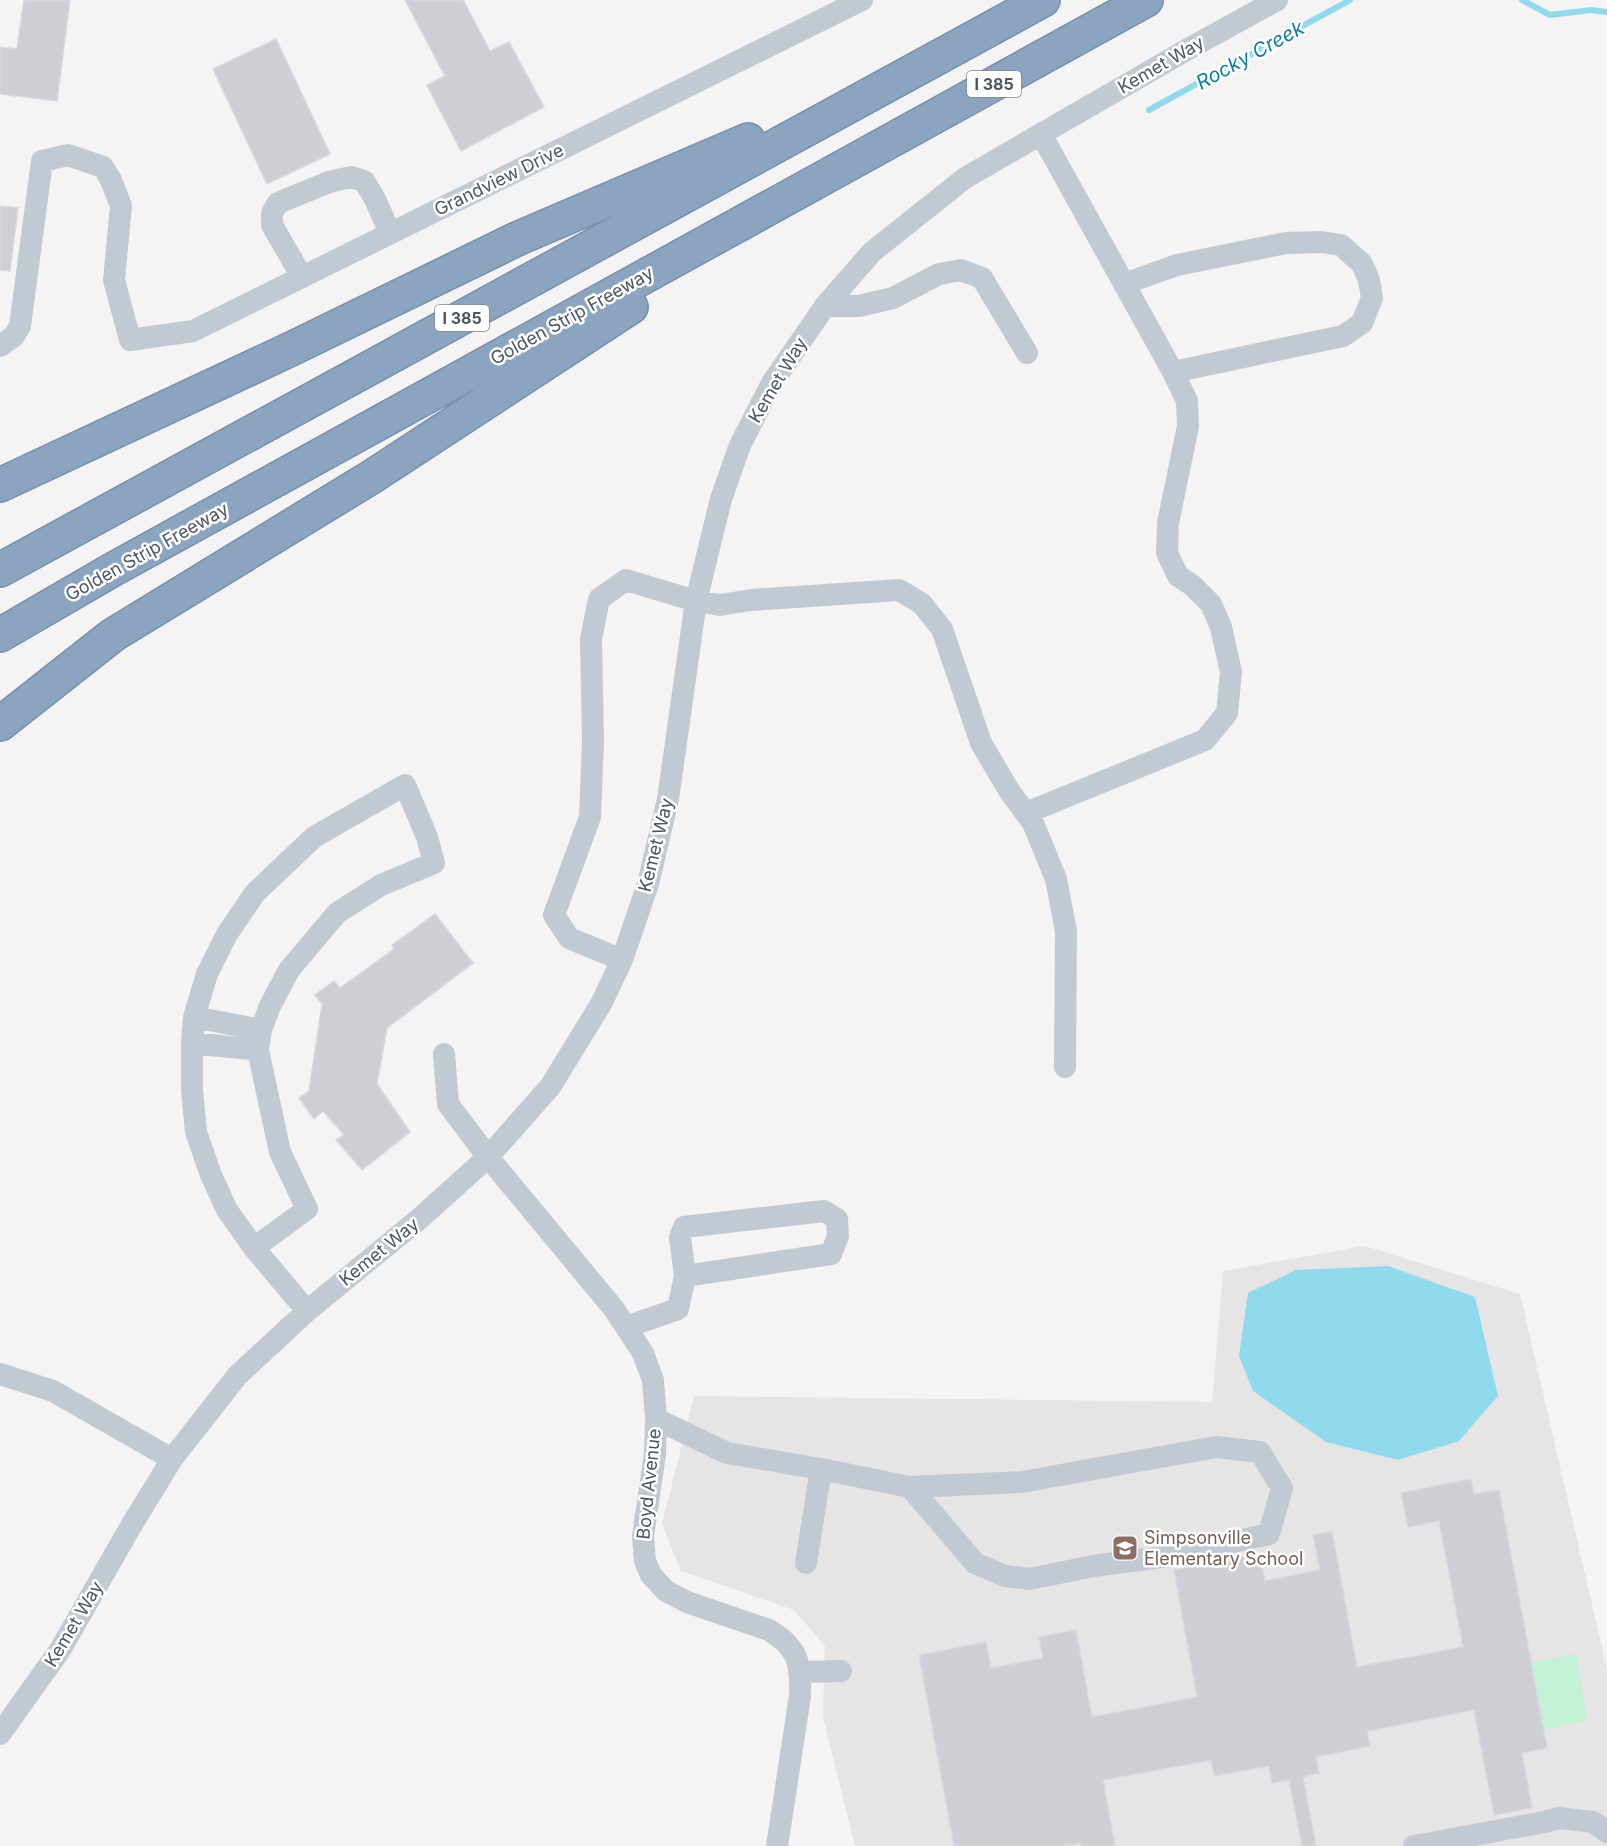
<svg xmlns="http://www.w3.org/2000/svg" width="1607" height="1846" viewBox="0 0 1607 1846" font-family="Inter,sans-serif">
<rect width="100%" height="100%" fill="#f5f3f3"/>
<path fill="#e6e4e5" d="M1365 1246 1520 1294 1607 1669V1846H855L823 1716 825 1646 794 1610 681 1571 662 1524 694 1396 1212 1402 1223 1271Z"/>
<path fill="#c3f1d5" d="M1576 1654 1587 1720 1543 1730 1531 1663Z"/>
<path fill="#90daee" d="M1388 1266 1475 1297 1498 1396 1459 1441 1398 1460 1326 1442 1253 1391 1239 1356 1248 1293 1296 1270Z"/>
<g fill="none" stroke-linecap="round" stroke-linejoin="round">
<path stroke="#90daee" stroke-width="6" d="M1522 0 1550 15 1591 10 1607 12
M1149 110 1350 0"/>
</g>
<path fill="#cdcfd5" stroke="#d7d9de" stroke-width="1.5" d="M24 0H70L57 101 0 94V47L17 49Z
M405 0H463L490 51 509 42 544 107 461 151 427 85 445 76Z
M276 39 330 154 267 184 213 69Z
M0 206 18 208 10 271 0 270Z
M435 914 473 963 387 1028 377 1084 410 1132 362 1170 336 1140 344 1135 323 1111 314 1119 299 1098 309 1091 322 1004 315 995 334 981 340 988 394 949 392 945Z
M1471 1479 1474 1494 1499 1490 1547 1748 1522 1753 1532 1808 1494 1815 1474 1710 1367 1731 1370 1746 1316 1757 1319 1773 1303 1777 1316 1846H1302L1289 1780 1272 1783 1269 1766 1214 1776 1211 1760 1103 1780 1115 1846H1081L1080 1843 1062 1846H954L919 1655 986 1642 991 1668 1043 1658 1039 1637 1076 1630 1092 1717 1197 1697 1174 1570 1260 1554 1265 1581 1320 1570 1313 1535 1332 1531 1357 1667 1463 1647 1439 1521 1408 1527 1401 1493Z"/>
<g fill="none" stroke-linecap="round" stroke-linejoin="round">
<g stroke="#7690ad" stroke-width="36">
<path id="highway" d="M0 485 291 349 519 238 748 140
M0 570 1043 0
M0 635 112 570 1146 0
M0 724 113 635 373 476 631 307"/>
</g>
<path stroke="#c1cad2" stroke-width="22" d="M302 277 272 225V213L278 203 329 182 351 177 364 181 375 199 390 233
M1124 284 1177 265 1286 243 1322 242 1341 245 1362 264 1369 280 1372 298 1362 323 1343 336 1173 372
M825 306H859L893 298 939 274 961 270 982 278 1027 353
M0 346 14 336 20 326 42 161 68 155 103 167 111 180 121 206 114 280 130 340 193 331 862 0
M1026 813 1205 740 1227 713 1231 672 1221 627 1211 604 1192 585 1178 576 1167 553 1168 523 1188 426 1187 401 1173 372 1041 134
M622 960 569 938 554 915 590 817 593 741 591 639 599 599 626 580 696 601 720 605 751 600 899 590 922 604 942 629 981 743 1010 792 1033 823 1056 879 1066 931 1065 1067
M194 1017 261 1030
M192 1043 258 1050
M444 1054 448 1104 488 1157 614 1309 643 1353 653 1380 656 1419 655 1454 643 1536 645 1561 651 1575 666 1591 687 1602 769 1630C799 1648 801 1664 800 1696L777 1846
M254 1248 307 1209 280 1152 258 1050 261 1030 270 1006 289 970 337 913 381 885 434 863 427 837 405 785 314 837 255 893 227 934 207 974 194 1017 192 1043V1090L196 1132 211 1175 227 1210 254 1248 307 1311
M626 1327 678 1309 685 1276 831 1254 838 1236 837 1219 824 1211 684 1227 680 1237 685 1276
M0 1374 53 1391 172 1459
M656 1419 727 1453 821 1469 910 1487 1022 1482 1216 1447 1260 1452 1282 1488 1269 1534 1170 1556 1093 1566 1030 1579 1005 1576 975 1563 910 1487
M806 1563 821 1469
M801 1672 841 1671
M0 1734 60 1650 131 1526 172 1459 237 1376 307 1311 418 1220 488 1157 550 1087 601 1004 622 960 648 884 668 799 696 601 721 499 740 445 772 383 825 306 872 252 965 178 1190 48 1277 0
M1414 1846 1544 1822 1559 1818 1593 1822 1607 1832"/>
<use href="#highway" stroke="#8ba5c1" stroke-width="33"/>
</g>
<defs>
<g id="school-square" transform="scale(1.35)"><rect x="-9" y="-9" width="18" height="18" rx="4" fill="#8d6e63" stroke="#fff"/><path d="M0-5L7-2L0 1L-7-2ZM-4 1L0 2.5L4 1V4Q0 6-4 4Z" fill="#fff"/></g>
</defs>
<g fill-rule="evenodd">
<use href="#school-square" x="1125" y="1548"/>
</g>
<g text-anchor="middle" stroke-width="5" stroke-linejoin="round" paint-order="stroke">
<g fill="#fff" stroke="#808990" stroke-width="1.5">
<rect x="967" y="71" width="54" height="26" rx="4.5"/>
<rect x="435" y="305" width="54" height="26" rx="4.5"/>
</g>
<g font-size="16" font-weight="bold" fill="#4a5661">
<text x="994" y="90">I 385</text>
<text x="462" y="324">I 385</text>
</g>
<g font-size="18" fill="#4a5661" stroke="#fff">
<text transform="translate(1161 65) rotate(-30)" y="6">Kemet Way</text>
<text transform="translate(499 180) rotate(-26)" y="6">Grandview Drive</text>
<text transform="translate(572 316) rotate(-29)" y="6">Golden Strip Freeway</text>
<text transform="translate(778 380) rotate(-59)" y="6">Kemet Way</text>
<text transform="translate(147 552) rotate(-29)" y="6">Golden Strip Freeway</text>
<text transform="translate(656 845) rotate(-76)" y="6">Kemet Way</text>
<text transform="translate(379 1252) rotate(-39)" y="6">Kemet Way</text>
<text transform="translate(649 1484) rotate(-84)" y="6">Boyd Avenue</text>
<text transform="translate(74 1624) rotate(-59)" y="6">Kemet Way</text>
</g>
<g font-size="18" fill="#785e54" stroke="#fff" text-anchor="start">
<text x="1144" y="1544">Simpsonville<tspan x="1144" dy="21">Elementary School</tspan></text>
</g>
<g font-size="20" font-style="italic" fill="#0c7c9b" stroke="#fff">
<text transform="translate(1250 55) rotate(-29)" y="7">Rocky Creek</text>
</g>
</g>
</svg>
